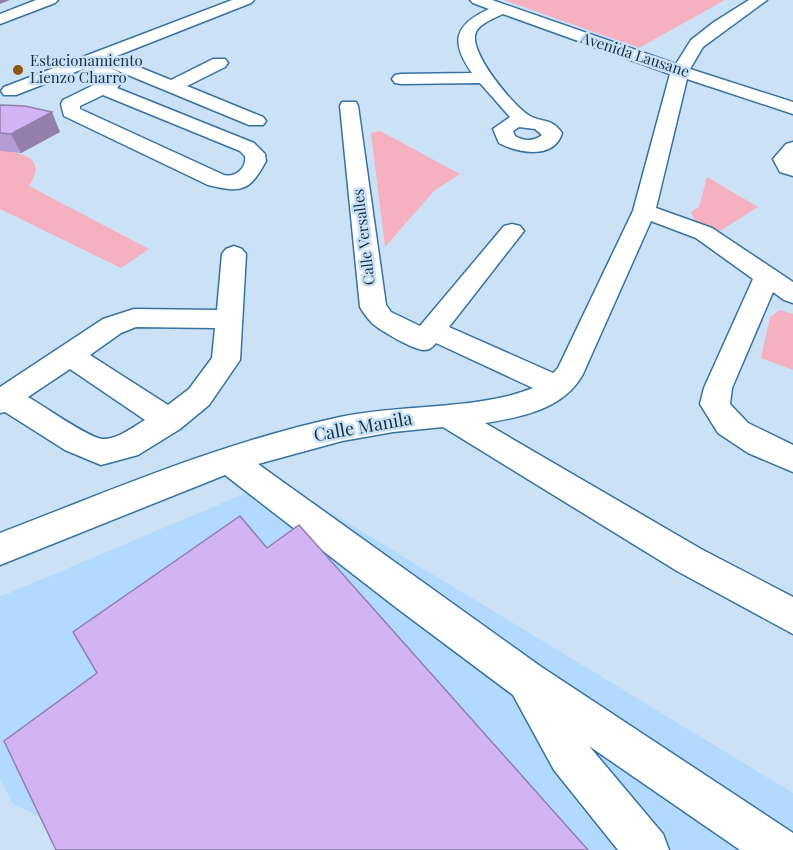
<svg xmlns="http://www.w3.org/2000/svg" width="793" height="850" viewBox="0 0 793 850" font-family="'Playfair Display',serif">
<rect width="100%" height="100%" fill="#cae1f6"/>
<path fill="#b2dafc" d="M277 480 793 793V850H63L49 821 13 804 0 779V597Z"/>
<path fill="#f6b1c0" d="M504 0H725L639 48Z
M380 131 460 174 434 191 385 247 371 133Z
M0 150C24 154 47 157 29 186L149 249 121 268 0 209Z
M707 177 758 207 720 231 695 221 691 212 699 207Z
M780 310 793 314V370L761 358 770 317Z"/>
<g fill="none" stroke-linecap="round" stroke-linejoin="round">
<g stroke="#3872a1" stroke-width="3">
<path id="minor" d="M36 0H58L55 3 0 24V14Z
M232 0H254L251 3 114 57 171 80 213 59H225L228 63 225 67 187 86 263 117 266 121 263 125H249L99 63 119 72 124 79 117 88 254 143 265 154 266 161C249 192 242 193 208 185L64 116 61 104 63 100 106 79 83 69 16 95H4L1 91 4 87ZM103 95 240 151 245 156C247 168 235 178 224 175L80 109V106Z
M470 0H492L676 64 691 40 714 22 749 0H767L703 47 690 69 793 102V114L687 79 656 208 712 228 793 282V303L784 300 773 292 732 388 730 404 748 423 793 445V472L748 453 718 433 700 404 704 388 753 279 696 238 651 221 583 374C564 409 522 417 485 423L701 549 793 597V634L677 571 443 427 393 432 342 441 258 464 540 666 793 833V850H740L589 746 663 834 669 850H618L554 770 513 695 398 609 225 475 0 565V533C112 490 223 442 340 417 400 404 479 410 533 388L436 343C433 347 429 350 424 350 414 350 379 330 372 323 367 318 363 312 360 307L340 106 342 102H356L358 106 386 305 391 312 420 326 504 226 512 224 520 226 524 231 520 236 449 327 553 373 558 368 633 211 670 74 503 14C495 18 480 23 476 32 467 51 514 107 530 116 542 123 551 117 562 133 554 160 518 153 499 143L493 129 510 117 480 83 401 84 395 83 392 79 395 75 401 74 472 73C450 42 454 25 489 9L473 3ZM519 127 535 129 542 135C533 142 524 141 515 136L513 131Z
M793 142V176L780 172 773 159 786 144Z
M234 246 242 249 246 254 240 360 209 405 180 429 138 455 101 465 65 450 5 412 0 413V387L103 319 134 309 217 310 222 254 226 249ZM136 327 215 328 212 358 189 389 168 405 90 355 121 333ZM70 369 145 420C133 427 117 440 102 439 87 437 44 406 28 397Z"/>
</g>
<use href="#minor" fill="#fff" fill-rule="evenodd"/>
</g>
<path fill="#b59bd3" d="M0 105 60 132 21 153 0 151Z"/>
<path fill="#937eac" d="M0 0H10L0 4Z
M52 112 60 132 21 153 11 134Z"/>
<path fill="#d2b4f5" stroke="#937eac" stroke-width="1.5" d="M0 105 25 106 52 112 11 134 0 133Z
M240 516 267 548 299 525 588 850H56L4 741 97 673 73 632Z"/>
<circle fill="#8e550d" stroke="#cae1f6" stroke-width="2" cx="18" cy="70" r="6"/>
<g text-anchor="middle" stroke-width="5" stroke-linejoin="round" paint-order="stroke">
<g font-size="15" fill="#172f44" stroke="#cae1f6">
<text transform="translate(635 55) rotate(18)" y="5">Avenida Lausane</text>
<text transform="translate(364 237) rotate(-97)" y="5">Calle Versalles</text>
</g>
<g font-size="15" fill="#172f44" stroke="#cae1f6" text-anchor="start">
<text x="30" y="66">Estacionamiento<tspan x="30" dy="17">Lienzo Charro</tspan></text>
</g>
<g font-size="18" fill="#172f44" stroke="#cae1f6">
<text transform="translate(363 427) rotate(-10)" y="6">Calle Manila</text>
</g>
</g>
</svg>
